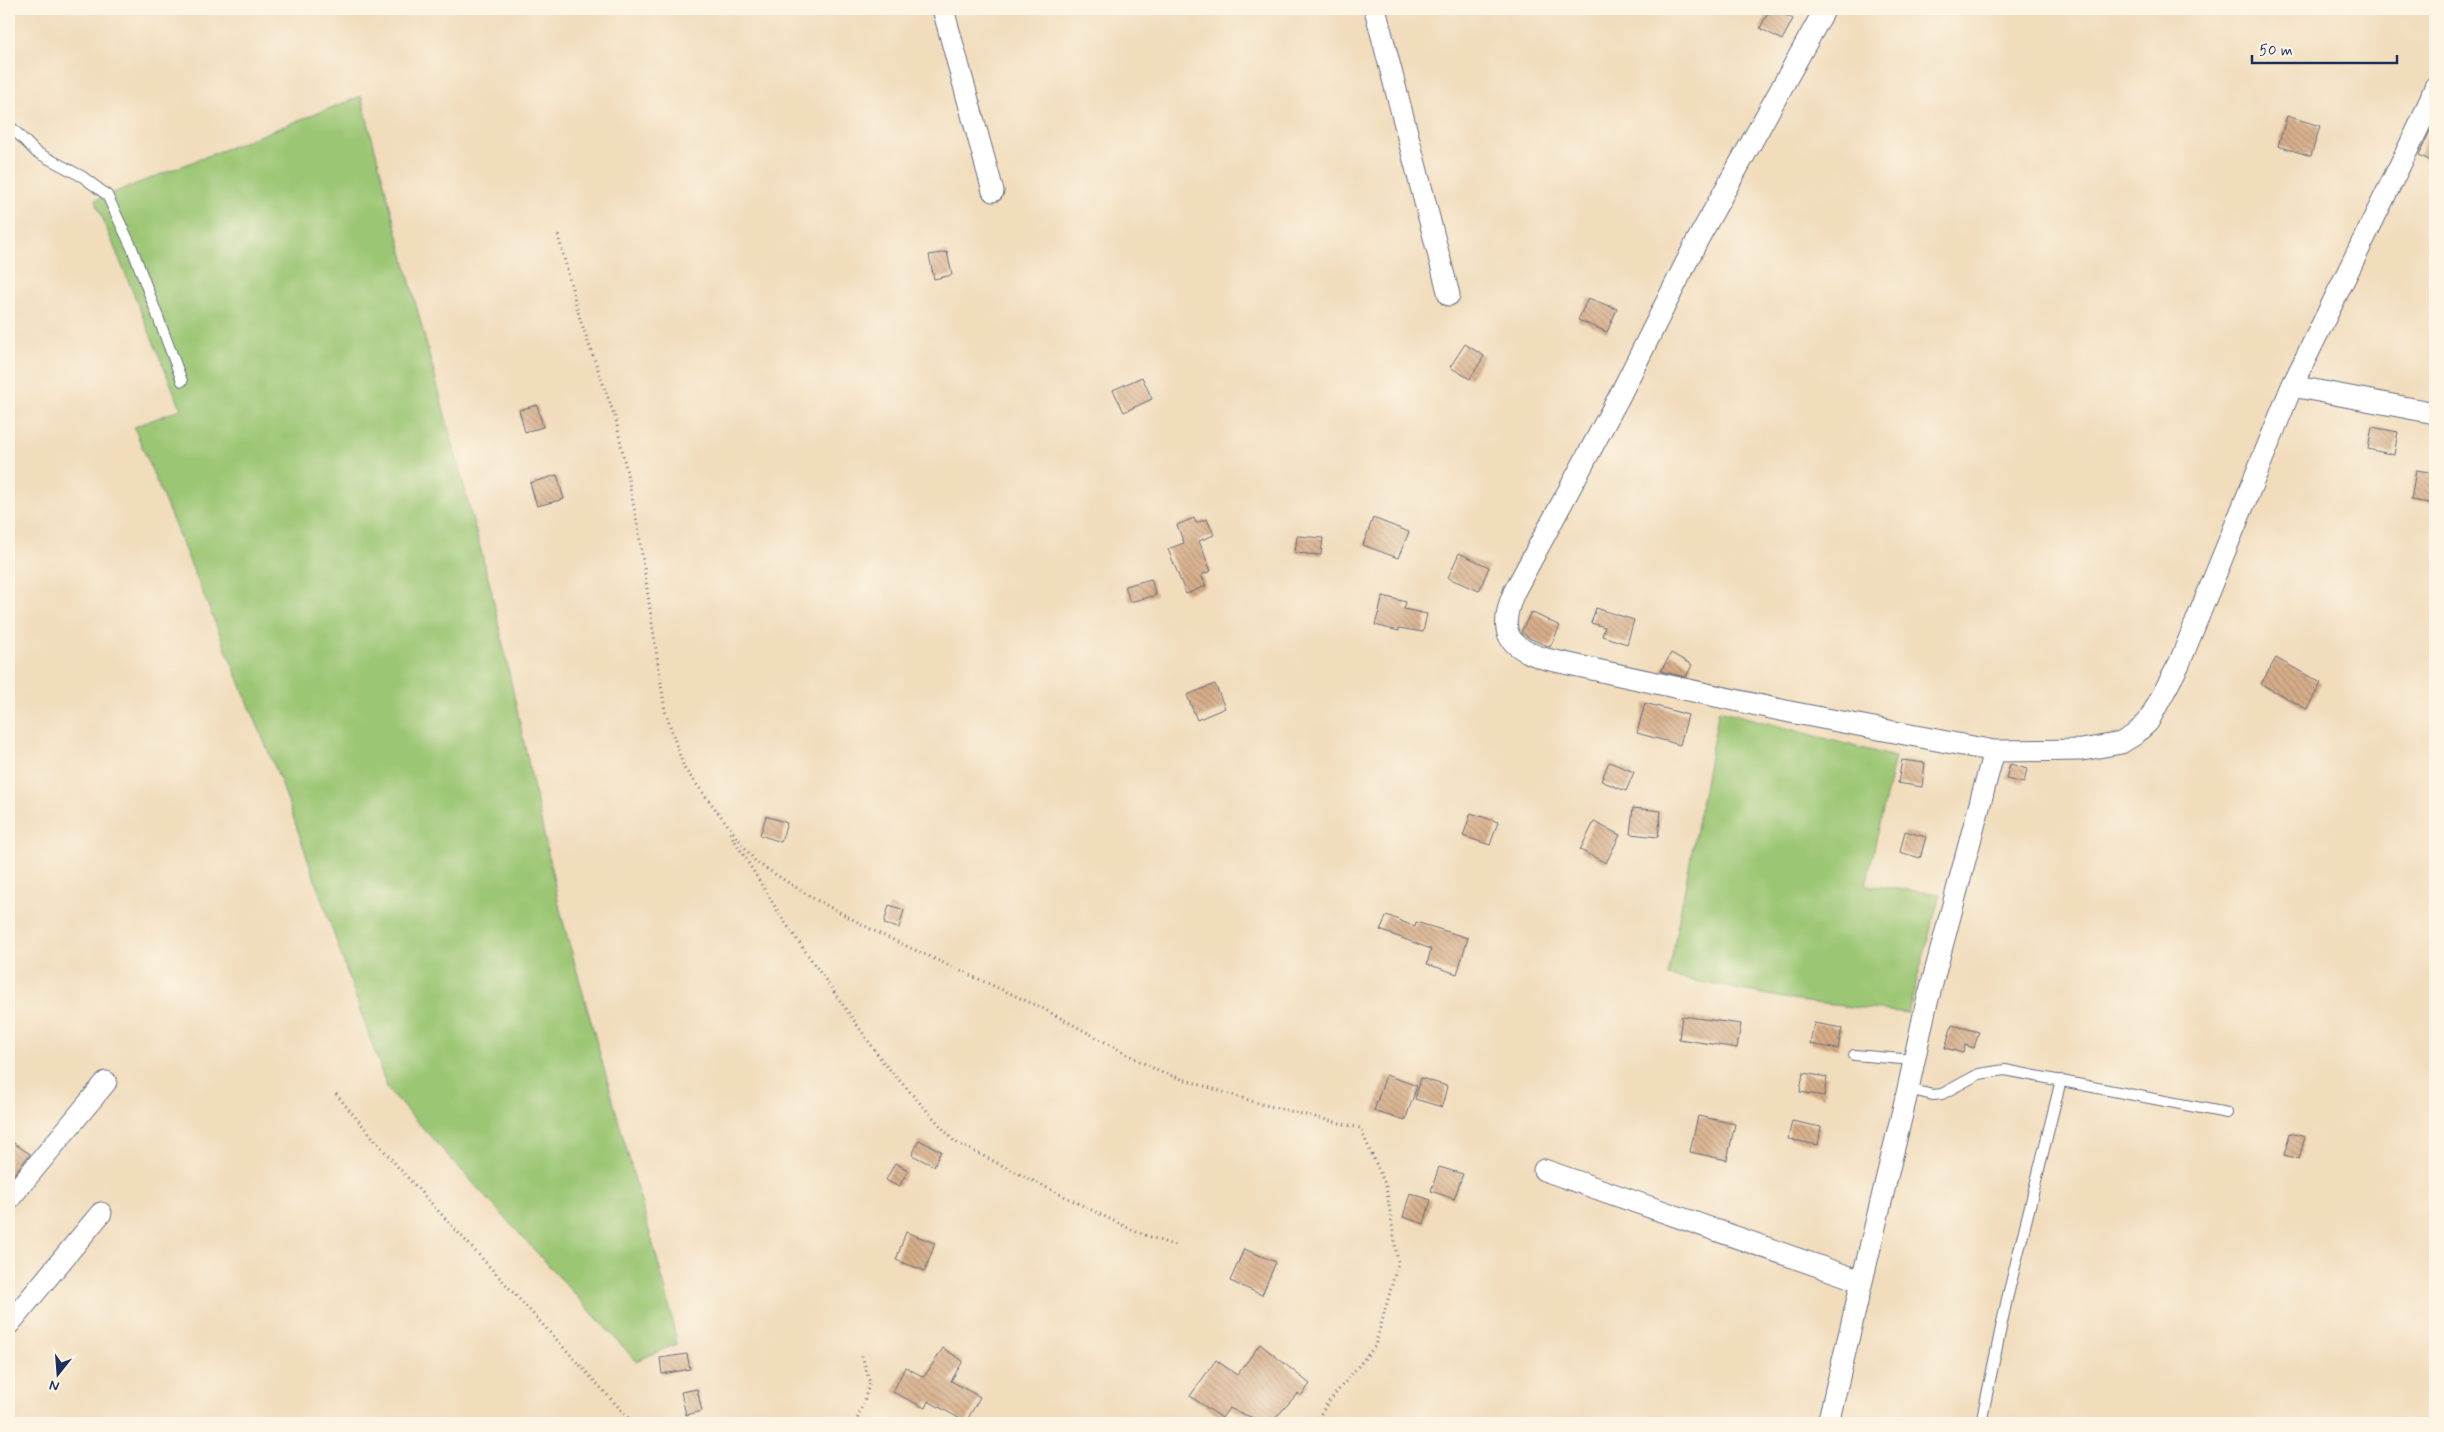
<svg xmlns="http://www.w3.org/2000/svg" width="2444" height="1432" viewBox="0 0 2444 1432" font-family="Mynerve,sans-serif">
<defs>
<pattern id="building-back-hatch" width="6" height="6" patternUnits="userSpaceOnUse" patternTransform="scale(1.25)"><rect width="6" height="6" fill="#d7ae89"/><path d="M-1 5l2 2M0 0l6 6M5-1l2 2" fill="none" stroke="#ae8e73"/></pattern>
</defs>
<rect width="100%" height="100%" fill="#fcf5e5"/>
<filter id="ink" filterUnits="userSpaceOnUse"><feTurbulence type="fractalNoise" baseFrequency=".02" numOctaves="2"/><feDisplacementMap in="SourceGraphic" scale="10" xChannelSelector="R" yChannelSelector="G"/><feConvolveMatrix kernelMatrix="1 2 1 2 8 2 1 2 1" color-interpolation-filters="sRGB"/></filter>
<filter id="wash" filterUnits="userSpaceOnUse"><feTurbulence type="fractalNoise" baseFrequency=".0096" numOctaves="4" result="noise"/><feDisplacementMap in="SourceGraphic" scale="20" xChannelSelector="R" yChannelSelector="G"/><feGaussianBlur stdDeviation="1.12" result="paint"/><feColorMatrix in="noise" values="0 0 0 0 0 0 0 0 0 0 0 0 0 0 0 0 0 1.4 0 .05"/><feComposite in="paint" operator="in"/></filter>
<g filter="url(#wash)">
<rect width="100%" height="100%" fill="#f1dcbb"/>
<path fill="#9bc673" stroke="#5b7a68" d="M361 96 491 589 561 914 667 1295 677 1344 636 1361 388 1090 281 782 134 427 181 409 95 200Z
M1719 710 1895 757 1866 885 1940 894 1908 1013 1805 1002 1668 976Z"/>
<g id="blocks">
<path fill="url(#building-back-hatch)" d="M1770 9H1774L1793 19 1782 40 1760 28Z
M2287 116 2320 126 2311 156 2278 146Z
M2435 120V163L2419 155Z
M947 252 952 275 934 279 929 255Z
M1588 298 1617 309 1607 332 1578 320Z
M1465 344 1484 356 1470 379 1450 367Z
M1142 377 1152 399 1124 412 1113 390Z
M537 405 543 427 525 432 519 410Z
M2372 427 2398 432 2394 455 2368 449Z
M2416 470 2435 473V504L2411 500Z
M557 475 564 499 537 506 530 483Z
M1194 518 1196 523 1207 519 1214 535 1199 541 1211 571 1201 575 1206 586 1186 594 1168 549 1184 543 1177 525Z
M1373 518 1409 532 1398 558 1363 545Z
M1297 536 1323 538 1321 555 1295 553Z
M1459 553 1489 567 1479 591 1448 578Z
M1151 579 1156 595 1130 602 1125 586Z
M1383 596 1406 602 1404 609 1427 614 1423 632 1399 628V631L1375 625Z
M1596 608 1634 620 1627 644 1602 636 1605 627 1591 623Z
M1531 612 1560 626 1550 647 1529 638 1521 632Z
M1671 653 1692 665 1686 677 1661 671Z
M2276 658 2321 683 2307 709 2261 684Z
M1215 684 1225 708 1197 720 1187 695Z
M1645 703 1688 715 1680 745 1637 733Z
M1902 760 1925 763 1922 787 1898 783Z
M1609 762 1634 772 1626 791 1601 781Z
M2010 764 2027 769 2024 783 2006 779Z
M1633 808 1661 811 1658 837 1630 834Z
M1471 813 1498 822 1490 845 1463 836Z
M766 816 787 823 781 842 760 835Z
M1594 822 1620 835 1606 863 1580 850Z
M1905 831 1926 837 1920 858 1900 852Z
M889 905 904 910 899 928 884 924Z
M1387 915 1415 927 1416 922 1468 938 1457 974 1427 964 1431 949 1380 930Z
M1682 1016 1741 1024 1737 1048 1679 1039Z
M1814 1023 1842 1028 1838 1049 1810 1044Z
M1952 1025 1979 1032 1974 1048 1965 1045 1963 1053 1945 1048Z
M1803 1073 1827 1077 1824 1096 1800 1092Z
M1386 1075 1417 1086 1405 1121 1374 1111Z
M1421 1078 1447 1086 1442 1107 1415 1099Z
M1698 1116 1735 1124 1727 1160 1690 1152Z
M1792 1121 1821 1127 1818 1145 1788 1139Z
M2290 1133 2305 1137 2299 1159 2284 1155Z
M9 1140 30 1154 9 1180Z
M919 1140 941 1151 934 1166 912 1155Z
M895 1163 908 1170 899 1187 886 1180Z
M1439 1167 1463 1174 1454 1199 1431 1191Z
M1410 1193 1431 1200 1424 1224 1403 1217Z
M906 1232 935 1243 925 1271 896 1260Z
M1244 1249 1276 1262 1262 1295 1230 1281Z
M1260 1344 1310 1384 1301 1396 1298 1393 1271 1423H1265L1229 1408 1222 1418 1190 1396 1216 1360 1237 1375Z
M943 1348 963 1361 951 1381 980 1397 966 1422 928 1401 925 1408 893 1392 905 1367 924 1377Z
M687 1354 690 1369 662 1374 660 1358Z
M697 1389 702 1411 686 1415 681 1392Z"/>
</g>
</g>
<g filter="url(#ink)">
<use href="#blocks" fill-opacity="0" stroke="#666c7f" stroke-width="1"/>
<g fill="none" stroke-linecap="round" stroke-linejoin="round">
<g stroke="#666c7f" stroke-width="12">
<path id="service" d="M9 125 36 152 83 177 107 195 132 248 182 381
M1854 1055 1914 1060
M1908 1089 1933 1095 1942 1094 1979 1074 2005 1070 2227 1113
M1981 1423 2007 1299 2061 1080"/>
</g>
<g stroke="#666c7f" stroke-width="23">
<path id="minor" d="M943 9 993 191
M1375 9 1449 295
M1825 9 1697 241 1619 397 1514 592C1498 631 1506 647 1546 659L1790 712 1994 751 2082 750 2121 743 2134 735 2148 722 2179 664 2292 386 2422 120 2435 87
M2292 386 2435 413
M1544 1170 1861 1281
M9 1199 106 1082
M9 1324 101 1213
M1828 1423 1908 1089 1925 1010 1994 751"/>
</g>
<path stroke="#666c7f" stroke-width="3" stroke-dasharray="1 4" stroke-linecap="butt" d="M558 235 580 319 616 420 638 527 665 711 684 768 756 862 811 897 880 934 1042 1008 1160 1072 1261 1104 1360 1128 1386 1186 1398 1263 1375 1346 1327 1404 1315 1423
M730 833 782 918 883 1062 955 1142 1134 1231 1178 1247
M336 1094 398 1167 633 1423
M856 1423 870 1383 862 1356"/>
<use href="#service" stroke="#fff" stroke-width="10"/>
<use href="#minor" stroke="#fff" stroke-width="21"/>
</g>
</g>
<rect width="2444" height="1432" fill="none" stroke="#fcf5e5" stroke-width="30"/>
<g transform="translate(58 1374) rotate(197)" stroke="#fcf5e5" stroke-width="4" paint-order="stroke">
<path d="M0-4L9 19L0 12L-9 19Z" fill="#1b2f5e"/>
<text y="-8" font-size="14" font-weight="bold" text-anchor="middle" fill="#1b2f5e">N</text>
</g>
<path d="M2252 55v8h145v-8" fill="none" stroke="#1b2f5e" stroke-width="2.5"/>
<text x="2259" y="55" font-size="15" fill="#1b2f5e" stroke="#fcf5e5" stroke-width="4" paint-order="stroke">50 m</text>
</svg>
